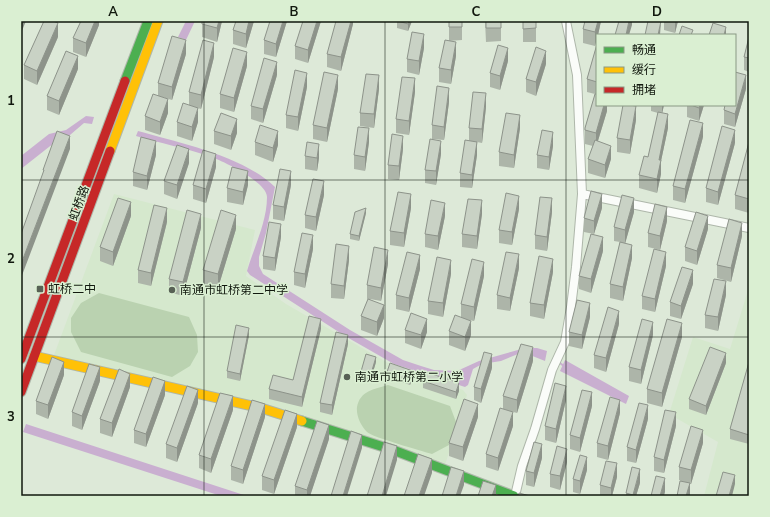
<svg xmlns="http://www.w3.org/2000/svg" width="770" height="517" viewBox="0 0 770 517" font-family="'Nunito Sans','Noto Sans SC',sans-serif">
<rect width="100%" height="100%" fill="#dde9d8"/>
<path fill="#d5e8cd" d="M114 194 255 230 246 276 286 304 388 363 463 390 467 395 445 465 54 355Z
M749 287V496H704L718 442 669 414 693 337 730 349Z"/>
<path fill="#bad2b0" d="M99 293 189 317 197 335 198 352 190 366 172 377 81 352 71 332V318L81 303Z
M388 385 450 406 456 422 454 434 449 445 432 454C422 451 372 437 367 432 361 426 356 416 357 407 360 391 374 389 388 385Z"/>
<path fill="#c9afd0" d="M186 21H195L186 40 178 37Z
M86 116 94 117 92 124 84 123 70 135 54 143 21 169V156L49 134 66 130Z
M138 131C180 143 243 156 275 187L266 233 259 257V266L263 274 350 330 403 360 421 366 434 370 457 371 479 361 525 348H537L547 351 545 361 530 355 518 354 501 361 482 364 473 369 468 385 465 387 394 364 345 336 250 275 247 271C254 247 267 222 267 197 267 182 223 161 209 156 185 148 160 143 136 136Z
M565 360 629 396 626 404 560 371Z
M26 424 247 496H221L23 432Z"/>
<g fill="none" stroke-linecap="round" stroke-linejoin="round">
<path stroke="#c9afd0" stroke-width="2" d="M560 363 565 367"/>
<g stroke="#aeb7aa" stroke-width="10">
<path id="street" d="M582 194 749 228
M515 496 522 466 535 429 552 370 565 342 571 307 576 267 582 194 577 75 566 21"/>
</g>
<g stroke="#aeb7aa" stroke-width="11">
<path id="fast" d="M125 81 148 21
M302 421 393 450 514 496"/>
</g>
<g stroke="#aeb7aa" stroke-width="11">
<path id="slow" d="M110 151 158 21
M34 356 261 408 302 421"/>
</g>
<g stroke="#aeb7aa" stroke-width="11">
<path id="jam" d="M21 359 125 81
M21 392 110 151"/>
</g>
<use href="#street" stroke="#fafcf9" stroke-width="8"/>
<use href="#fast" stroke="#4caf50" stroke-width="9"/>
<use href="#slow" stroke="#ffc107" stroke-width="9"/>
<use href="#jam" stroke="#c62828" stroke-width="9"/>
</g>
<path fill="#adb5a9" d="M99 21V25L86 57 73 52V38Z
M202 21H222L217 42 202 37Z
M236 21H254L246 48 233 44V30Z
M287 21 276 57 264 54V40Z
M321 21 308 63 295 59V46Z
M353 21V24L341 71 327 67V54Z
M397 21H412L408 31 397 28Z
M449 21H462V40L449 41Z
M485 21H501V41L486 42Z
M523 21H536V42H523Z
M585 21H601L598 35H597L595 46 583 43V29Z
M664 21H678L675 33 664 30Z
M58 37 37 85 24 79V65Z
M749 37V72L744 70V57Z
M597 44V105H607V111L598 141 611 159 605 178 588 173V159L593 146 585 144V128L595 94 587 92V79Z
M424 48 419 75 407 72V59Z
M186 54 172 100 162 97 168 113 160 135 145 130V116L158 96V83Z
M456 56 451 84 439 82V68Z
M214 57 201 109 191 106 198 122 192 141 177 136V122L189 105V92Z
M508 61 500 90 490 87V73Z
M546 64 536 96 526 92V79Z
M247 66 234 112 220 108V94Z
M78 69 59 115 47 110V96Z
M277 75 263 123 251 119V106Z
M307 87 298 131 286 128V115Z
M338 89 327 142 313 139V125Z
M379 89 374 128 360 126V113Z
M746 89 735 127 724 124V110Z
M415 92 409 135 396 133V119Z
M449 102 444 140 432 139V125Z
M651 105H664L662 113 668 128 661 161V174L657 193 639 188V175L648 157 658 113 651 111Z
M687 105H704L699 121 687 117Z
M486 107 482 143 477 142V155L472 188 460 187V173L469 141V128Z
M636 120 630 154 617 152V138Z
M520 128 514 168 499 166V152Z
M214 131 237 133 231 150 214 144Z
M703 137 685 203 673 200V186Z
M255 142 278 145 273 162 255 155Z
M369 142 365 171 354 169V155Z
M749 142V213L735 209V195Z
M735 143 718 205 706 202V188Z
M553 146 549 170 537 168V155Z
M403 149 399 180 388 179V165Z
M441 154 436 185 425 183V170Z
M156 155 147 190 133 186V172Z
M305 156 319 158 317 171 305 169Z
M189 163 177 199 164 194V181Z
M216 167 206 203 193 199V185Z
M248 185 243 205 227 202V188Z
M291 185 284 221 273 219V205Z
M324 195 316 231 305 228V215Z
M411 208 404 247 390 245V231Z
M602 208 594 234 584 232V218Z
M519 209 512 245 499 243V230Z
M552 212 547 251 535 249V235Z
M634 212 625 243 632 258 623 301 610 298V284L620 242 614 241V227Z
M366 213 359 241 350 239V234Z
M482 214 477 249 462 247V234Z
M131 216 113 266 100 261V247Z
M445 216 438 250 425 247V234Z
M667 221 660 250 648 247V233Z
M167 222 151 286 138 283V270Z
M201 228 183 296 169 292V279Z
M236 229 218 288 203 284V270Z
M708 229 697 265 685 261V247Z
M742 236 731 282 717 278V265Z
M281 237 275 271 263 269V256Z
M313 249 305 288 294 285V272Z
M603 251 591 293 579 289V276Z
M349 260 344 299 331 298V284Z
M388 264 381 301 370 299 384 318 377 336 361 330V316L368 299H367V285Z
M666 266 655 312 642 309V296Z
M519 268 510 311 497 309V295Z
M420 269 409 312 396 309V295Z
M553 272 544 319 530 316V303Z
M451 274 443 317 428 314V301Z
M484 276 474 321 464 319 471 335 465 351 449 345V331L461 318V304Z
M693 284 681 319 670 316V302Z
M726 295 718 331 705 328V315Z
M590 317 582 349 569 346V332Z
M619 324 606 372 594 368V355Z
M321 329 302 407 269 399V389L293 380Z
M405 330 427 332 421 349 405 343Z
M249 335 240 381 227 378V371Z
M653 335 641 384 629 381V367Z
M682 337 662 407 647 403V389Z
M348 344 332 415 320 412V403Z
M533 361 517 413 503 409V396Z
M376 362 370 382 360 380V375Z
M749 362V444L730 439V429Z
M726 363 706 415 689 409V399Z
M492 368 481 403 474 400V387Z
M387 372 413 376 410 385 387 377Z
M64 375 48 419 36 414V401Z
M100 381 82 430 72 426V412Z
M423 381 459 391 456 399 423 388Z
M130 387 112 437 100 433V419Z
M165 395 146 447 134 443V430Z
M566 400 556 443 545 440V426Z
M198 403 177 462 166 458V444Z
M592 406 580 452 570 449V435Z
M233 410 211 473 199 468V455Z
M620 413 608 460 597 457V443Z
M265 417 243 484 231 480V466Z
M478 417 463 461 449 456V443Z
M648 419 636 463 627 461V447Z
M513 426 498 471 486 467V454Z
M676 426 664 473 654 471V457Z
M297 427 274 494 262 490V476Z
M329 439 310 496H295V486Z
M703 443 691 484H690V496L681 481 679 480V467Z
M542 458 534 487 526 485V471Z
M567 462 560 490 550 487V474Z
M587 470 580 494 573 492V479Z
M617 477 612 496H600V485Z
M640 483 636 496H626V493Z"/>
<path fill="#8d938a" d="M21 21H26L21 33Z
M95 21H99V25L86 57V43Z
M219 21H222L217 42V28Z
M249 21H254L246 48V34Z
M283 21H287L276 57V44Z
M317 21H321L308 63V50Z
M351 21H353V24L341 71V57Z
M409 21H412L408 31V24Z
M598 21H601L598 35H597V38L595 46V32Z
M629 21H632V25L629 35H626Z
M661 21 660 35H658Z
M675 21H678L675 33Z
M58 23V37L37 85V71Z
M726 27V35H724Z
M424 34V48L419 75V61Z
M186 40V54L172 100V87Z
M456 42V56L451 84V70Z
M214 43V57L201 109V95Z
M508 48V61L500 90V76Z
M546 51V64L536 96V82Z
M247 52V66L234 112V98Z
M78 56V69L59 115V101Z
M277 62V75L263 123V109Z
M307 73V87L298 131V117Z
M338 75V89L327 142V128Z
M379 75V89L374 128V114Z
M746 75V89L735 127V114Z
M415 78V92L409 135V121Z
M449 88V102L444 140V127Z
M486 93V107L482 143V129Z
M168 99V113L160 135V122Z
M604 105H607V111L596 147V133Z
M662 105H664L662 114Z
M700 105H704L699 121V108Z
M636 106V120L630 154V140Z
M198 108V122L192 141V127Z
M668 114V128L661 161V174L657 193V179L659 160Z
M520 115V128L514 168V155Z
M237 119V133L231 150V136Z
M703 123V137L685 203V189Z
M369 128V142L365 171V157Z
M735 130V143L718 205V192Z
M278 131V145L273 162V148Z
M553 132V146L549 170V157Z
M70 136V149L21 278V264Z
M403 136V149L399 180V166Z
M156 141V155L147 190V176Z
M441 141V154L436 185V171Z
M477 142V155L472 188V175Z
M319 144V158L317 171V158Z
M611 146V159L605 178V165Z
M189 149V163L177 199V185Z
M216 154V167L206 203V189Z
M248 171V185L243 205V192Z
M291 171V185L284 221V207Z
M324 181V195L316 231V217Z
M411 194V208L404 247V233Z
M602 194V208L594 234V221Z
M519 196V209L512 245V232Z
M552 198V212L547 251V237Z
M634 198V212L625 244V230Z
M482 200V214L477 249V236Z
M131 202V216L113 266V252Z
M445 203V216L438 250V236Z
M667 207V221L660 250V236Z
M167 208V222L151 286V273Z
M366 208V213L359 241V236Z
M201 214V228L183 296V282Z
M236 215V229L218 288V274Z
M708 216V229L697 265V251Z
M742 223V236L731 282V268Z
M281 224V237L275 271V258Z
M313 235V249L305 288V274Z
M603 237V251L591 293V279Z
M632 245V258L623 301V287Z
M349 246V260L344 299V286Z
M388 250V264L381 301V288Z
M666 252V266L655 312V299Z
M519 254V268L510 311V298Z
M420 255V269L409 312V298Z
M553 259V272L544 319V305Z
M451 260V274L443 317V303Z
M484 262V276L474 321V307Z
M693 270V284L681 319V306Z
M726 281V295L718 331V317Z
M590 303V317L582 349V335Z
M384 305V318L377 336V322Z
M619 311V324L606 372V358Z
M321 319V329L302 407V397Z
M427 319V332L421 349V335Z
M471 321V335L465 351V337Z
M653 322V335L641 384V370Z
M682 323V337L662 407V393Z
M249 328V335L240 381V374Z
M348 335V344L332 415V405Z
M533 347V361L517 413V400Z
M726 353V363L706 415V406Z
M492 354V368L481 403V389Z
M376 357V362L370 382V377Z
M64 362V375L48 419V405Z
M100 367V381L82 430V416Z
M413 371V376L410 385V380Z
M130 374V387L112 437V423Z
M165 381V395L146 447V434Z
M459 383V391L456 399V392Z
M566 386V400L556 443V429Z
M198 390V403L177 462V448Z
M592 392V406L580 452V438Z
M233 396V410L211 473V459Z
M620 400V413L608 460V446Z
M265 404V417L243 484V470Z
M478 404V417L463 461V447Z
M648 405V419L636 463V450Z
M513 412V426L498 471V458Z
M676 412V426L664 473V460Z
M297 414V427L274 494V480Z
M329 425V439L310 496H307V490Z
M703 430V443L691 484V470Z
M362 435V448L347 496H343Z
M542 444V458L534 487V473Z
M397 446V460L386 496H382Z
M567 449V462L560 490V476Z
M587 457V470L580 494V481Z
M432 459V473L424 496H419Z
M617 463V477L612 496H611V488Z
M640 469V483L636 496H633Z
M464 471V485L460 496H456Z
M735 475V484L732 496H729Z
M665 478V492L664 496H660Z
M690 483V496H686Z
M496 485V496H492Z"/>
<path fill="#c9d2c5" stroke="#8d938a" d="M44 21H53L58 23 37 71 24 65Z
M81 21H95L86 43 73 38Z
M202 21H219L217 28 202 24Z
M236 21H249L246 34 233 30Z
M270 21H283L276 44 264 40Z
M303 21H317L308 50 295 46Z
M336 21H351L341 57 327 54Z
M398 21H409L408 24Z
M449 21H462V27H449Z
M486 21H501V28H486Z
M523 21H536V28L523 29Z
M585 21H598L595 32 583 29Z
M619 21H629L626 35H615Z
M648 21H661L658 35H645Z
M713 23 726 27 724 35H709Z
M682 26 693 30 691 35H679Z
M412 32 424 34 419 61 407 59Z
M172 36 186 40 172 87 158 83Z
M749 37V58L744 57Z
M203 40 214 43 201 95 189 92Z
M445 40 456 42 451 70 439 68Z
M597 44V82L587 79Z
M498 45 508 48 500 76 490 73Z
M536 47 546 51 536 82 526 79Z
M233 48 247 52 234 98 220 94Z
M66 51 78 56 59 101 47 96Z
M264 58 277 62 263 109 251 106Z
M295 70 307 73 298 117 286 115Z
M324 72 338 75 327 128 313 125Z
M735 72 746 75 735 114 724 110 725 105H735Z
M366 74 379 75 374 114 360 113Z
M402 77 415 78 409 121 396 119Z
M437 86 449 88 444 127 432 125Z
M473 92 486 93 482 129 469 128Z
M153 94 168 99 160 122 145 116Z
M595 94H597V105H604L596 133 585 130V128Z
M183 103 198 108 192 127 177 122Z
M623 105H629L636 106 630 140 617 138Z
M691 105H700L699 108Z
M658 112 668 114 659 160H661L657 179 639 175 644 156 648 157Z
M221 113 237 119 231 136 214 131Z
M506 113 520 115 514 155 499 152Z
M690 120 703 123 685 189 673 186Z
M260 125 278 131 273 148 255 142Z
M722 126 735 130 718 192 706 188Z
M358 127 369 128 365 157 354 155Z
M542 130 553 132 549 157 537 155Z
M57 131 70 136 21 264V234L44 170H43Z
M392 134 403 136 399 166 388 165Z
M141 137 156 141 147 176 133 172Z
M430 139 441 141 436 171 425 170Z
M465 140 477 142 472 175 460 173Z
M595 140 611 146 605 165 588 159Z
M307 142 319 144 317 158 305 156Z
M749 142V199L735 195Z
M177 145 189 149 177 185 164 181Z
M203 150 216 154 206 189 193 185Z
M232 167 248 171 243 192 227 188Z
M280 169 291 171 284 207 273 205Z
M313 179 324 181 316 217 305 215Z
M591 191 602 194 594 221 584 218Z
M398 192 411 194 404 233 390 231Z
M506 193 519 196 512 232 499 230Z
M622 195 634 198 625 230 614 227Z
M540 197 552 198 547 237 535 235Z
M118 198 131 202 113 252 100 247Z
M468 199 482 200 477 236 462 234Z
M431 200 445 203 438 236 425 234Z
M655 204 667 207 660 236 648 233Z
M154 205 167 208 151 273 138 270Z
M366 208 359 236 350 234 355 212Z
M187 210 201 214 183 282 169 279Z
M221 210 236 215 218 274 203 270Z
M696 212 708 216 697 251 685 247Z
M729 219 742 223 731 268 717 265Z
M269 222 281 224 275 258 263 256Z
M302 233 313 235 305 274 294 272Z
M591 234 603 237 591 279 579 276Z
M620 242 632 245 623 287 610 284Z
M336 244 349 246 344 286 331 284Z
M374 247 388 250 381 288 367 285Z
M654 249 666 252 655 299 642 296Z
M407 252 420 255 409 298 396 295Z
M506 252 519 254 510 298 497 295Z
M539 256 553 259 544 305 530 303Z
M437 257 451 260 443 303 428 301Z
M472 259 484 262 474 307 461 304Z
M682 267 693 270 681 306 670 302Z
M714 279 726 281 718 317 705 315Z
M368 299 384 305 377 322 361 316Z
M577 300 590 303 582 335 569 332Z
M608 307 619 311 606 358 594 355Z
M411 313 427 319 421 335 405 330Z
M455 315 471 321 465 337 449 331Z
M309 316 321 319 302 397 269 389 273 375 293 380Z
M642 319 653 322 641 370 629 367Z
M667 319 682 323 662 393 647 389Z
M236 325 249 328 240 374 227 371Z
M336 332 348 335 332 405 320 403Z
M521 344 533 347 517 400 503 396Z
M710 347 726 353 706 406 689 399Z
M484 352 492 354 481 389 474 387Z
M366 354 376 357 370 377 360 375Z
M52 357 64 362 48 405 36 401Z
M749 362V435L730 429Z
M390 363 413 371 410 380 387 372Z
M89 364 100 367 82 416 72 412Z
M119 369 130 374 112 423 100 419Z
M426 372 459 383 456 392 423 381Z
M153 377 165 381 146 434 134 430Z
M555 383 566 386 556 429 545 426Z
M187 386 198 390 177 448 166 444Z
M582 390 592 392 580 438 570 435Z
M220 393 233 396 211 459 199 455Z
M610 397 620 400 608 446 597 443Z
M464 399 478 404 463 447 449 443Z
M252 400 265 404 243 470 231 466Z
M639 403 648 405 636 450 627 447Z
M500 408 513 412 498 458 486 454Z
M285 410 297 414 274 480 262 476Z
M665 410 676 412 664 460 654 457Z
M317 421 329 425 307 490 295 486Z
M691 426 703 430 691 470 679 467Z
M351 431 362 435 343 496H331Z
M384 442 397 446 382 496H367Z
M534 442 542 444 534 473 526 471Z
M557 446 567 449 560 476 550 474Z
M418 454 432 459 419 496H404Z
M580 455 587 457 580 481 573 479Z
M606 461 617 463 611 488 600 485Z
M451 467 464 471 456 496H442Z
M632 467 640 469 633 495 626 493Z
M723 472 735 475 729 496H716Z
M656 476 665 478 660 496H651Z
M483 481 496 485 492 496H478Z
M680 481 690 483 686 496H677Z
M519 493 530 496H518Z"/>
<path fill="none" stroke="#11180e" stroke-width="1" stroke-opacity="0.55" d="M204 21V496M385 21V496M566 21V496M21 180H749M21 337H749"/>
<g fill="#586155" stroke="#daefd2" stroke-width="1.5">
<rect x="36" y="285" width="8" height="8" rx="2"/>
<circle cx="172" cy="290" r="4"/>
<circle cx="347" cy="377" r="4"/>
</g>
<g text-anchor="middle" stroke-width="3" stroke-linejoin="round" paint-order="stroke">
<g font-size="12" fill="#11180e" stroke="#daefd2">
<text transform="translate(79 203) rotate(-70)" y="4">虹桥路</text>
</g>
<g font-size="12" fill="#11180e" stroke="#daefd2" text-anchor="start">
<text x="48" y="293">虹桥二中</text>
<text x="180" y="294">南通市虹桥第二中学</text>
<text x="355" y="381">南通市虹桥第二小学</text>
</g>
</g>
<rect width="770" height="517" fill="none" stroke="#daefd2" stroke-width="44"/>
<rect x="596" y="34" width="140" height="72" fill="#daefd2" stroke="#8a9984"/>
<rect x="604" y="47" width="20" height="6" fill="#4caf50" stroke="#8a9984"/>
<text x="632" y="54" font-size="12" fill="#11180e">畅通</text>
<rect x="604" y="67" width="20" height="6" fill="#ffc107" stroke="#8a9984"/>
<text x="632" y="74" font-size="12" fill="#11180e">缓行</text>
<rect x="604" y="87" width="20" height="6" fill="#c62828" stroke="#8a9984"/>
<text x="632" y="94" font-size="12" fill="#11180e">拥堵</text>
<rect x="22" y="22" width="726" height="473" fill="none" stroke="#11180e" stroke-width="1.5"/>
<g font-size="13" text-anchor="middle" font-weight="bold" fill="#11180e">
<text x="113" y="16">A</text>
<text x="294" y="16">B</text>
<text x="476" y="16">C</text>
<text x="657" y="16">D</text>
<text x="11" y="105">1</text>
<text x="11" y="263">2</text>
<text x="11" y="421">3</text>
</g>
</svg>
